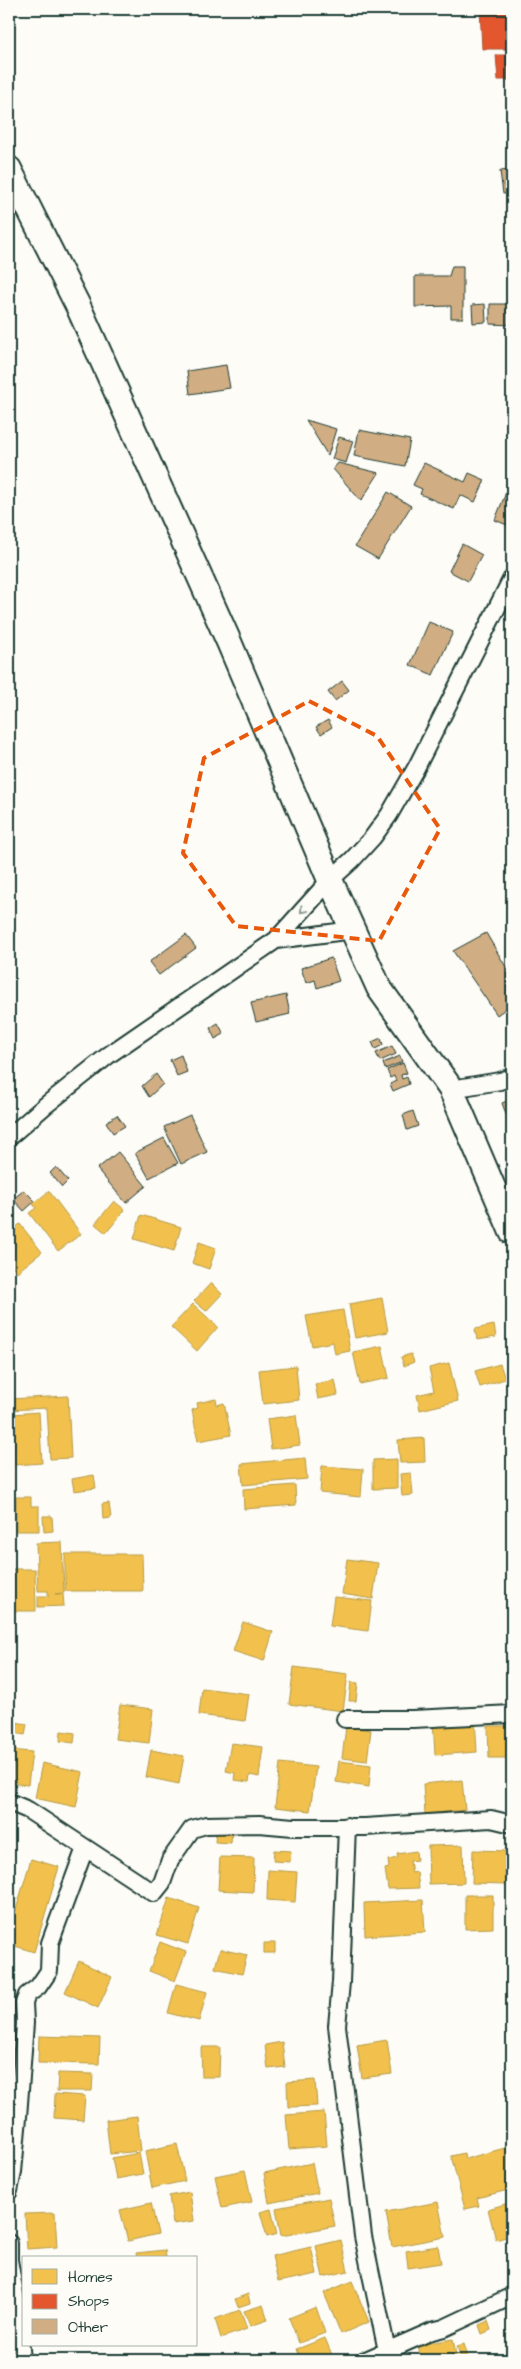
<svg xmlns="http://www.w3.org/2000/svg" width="521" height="2369" viewBox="0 0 521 2369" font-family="'Architects Daughter',sans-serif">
<rect width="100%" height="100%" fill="#fdfcf7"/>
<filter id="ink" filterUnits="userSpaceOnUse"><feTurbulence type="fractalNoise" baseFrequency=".02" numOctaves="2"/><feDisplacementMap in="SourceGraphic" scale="10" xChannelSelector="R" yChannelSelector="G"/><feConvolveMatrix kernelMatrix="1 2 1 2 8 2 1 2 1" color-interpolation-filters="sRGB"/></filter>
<g filter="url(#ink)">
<path fill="#f2c14e" stroke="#b39946" d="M49 1191 81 1234 58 1251 29 1213 36 1208 33 1204Z
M114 1201 125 1210 106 1233 95 1224Z
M141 1215 181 1227 174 1251 134 1239Z
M20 1224 42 1252 17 1272 9 1262 11 1258 9 1255V1233Z
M199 1242 216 1248 209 1269 192 1263Z
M211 1283 222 1294 206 1311 194 1301Z
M382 1298 388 1332 355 1338 349 1304Z
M193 1304 218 1327 197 1351 171 1327Z
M343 1310 350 1351 335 1354 333 1342 312 1346 306 1316Z
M494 1325 496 1337 477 1340 475 1329Z
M382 1346 389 1378 360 1384 353 1352Z
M411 1354 414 1362 404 1366 401 1357Z
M449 1363 458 1401 420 1410 417 1395 434 1391 429 1368Z
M500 1364 505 1379 480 1387 475 1371Z
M296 1366 299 1400 263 1404 259 1370Z
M335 1380 338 1395 318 1399 315 1384Z
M68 1396 71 1458 50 1459 47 1408 9 1410V1399Z
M216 1399 217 1405 224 1403 231 1435 198 1441 192 1410 198 1408 197 1403Z
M39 1412 42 1463 15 1465 12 1414Z
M296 1415 300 1445 271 1449 267 1419Z
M424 1438 425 1462 400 1463 398 1440Z
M305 1458 307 1479 243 1485 241 1464Z
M397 1459V1488L373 1489V1460Z
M322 1466 363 1469 361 1497 320 1493Z
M411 1473 413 1495 402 1496 400 1474Z
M94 1475 96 1488 74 1491 72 1479Z
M295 1485 296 1505 244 1509 243 1489Z
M16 1497H31V1506H39V1531H16Z
M109 1503 111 1518 103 1519 102 1504Z
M43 1516H52L53 1531 44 1532Z
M62 1542 64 1593 55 1594H63L64 1606 38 1607V1596H48V1591H38L36 1543Z
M65 1554H142L143 1591H65Z
M347 1559 378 1563 373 1599 342 1594Z
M11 1569H35L36 1611H12Z
M334 1597 372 1601 368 1631 330 1626Z
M243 1622 273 1632 264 1661 233 1651Z
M294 1667 348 1674 343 1711 289 1704Z
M351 1682 358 1683 356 1701H349Z
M202 1688 249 1694 245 1721 199 1715Z
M120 1705 153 1709 149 1743 115 1739Z
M475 1718 477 1752 435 1755 433 1720Z
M9 1721 27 1724 25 1735 9 1732Z
M488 1726H512V1758H489Z
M346 1727 371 1730 367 1761 342 1758Z
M61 1731 75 1733 74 1743 60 1741Z
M231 1743 263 1747 259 1777 250 1775 249 1782 234 1780 235 1773 226 1771Z
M9 1750 32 1752 28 1785 9 1783Z
M151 1750 184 1756 179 1784 146 1777Z
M339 1761 371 1765 369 1787 336 1782Z
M42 1763 83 1772 76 1807 35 1798Z
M280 1763 316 1767 310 1811 275 1807Z
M507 1771H512V1806H510Z
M462 1780 465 1810 425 1814 423 1784Z
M216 1831H232L231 1843 215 1842Z
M463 1845 464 1883 429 1884 428 1846Z
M274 1850 291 1851 290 1862 273 1861Z
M473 1850 507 1851 506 1884 472 1883Z
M416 1851 417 1860 410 1861 412 1873 417 1872 419 1888 388 1889 385 1869 389 1868 388 1860 398 1858 397 1854Z
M220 1857 254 1858 253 1892 218 1890Z
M31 1859 59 1867 34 1952 9 1944V1911L15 1913Z
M268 1870 297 1872 295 1902 267 1900Z
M465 1895H493V1928L465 1929Z
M169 1898 199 1908 188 1944 157 1935Z
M423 1900 425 1932 365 1936 364 1903Z
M160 1942 186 1952 175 1981 149 1971Z
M264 1943H275V1953H264Z
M220 1949 247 1955 242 1974 215 1968Z
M79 1961 112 1977 98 2008 65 1992Z
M176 1984 207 1992 199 2021 168 2013Z
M39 2036 100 2038 99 2064 38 2063Z
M387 2040 392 2074 362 2078 357 2045Z
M282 2042 285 2067 268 2069 265 2045Z
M201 2047H220L219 2077H202Z
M58 2073 93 2074 92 2091H57Z
M315 2080 317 2106 288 2107 287 2082Z
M55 2094 85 2096 83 2120 54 2118Z
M324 2112 327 2146 289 2149 286 2115Z
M137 2116 141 2151 110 2154 106 2120Z
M177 2144 185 2181 152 2188 145 2151Z
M512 2146V2189L477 2198 479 2206 465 2209 451 2156 464 2153 465 2159Z
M139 2153 143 2174 116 2179 112 2158Z
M312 2163 318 2193 269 2203 264 2173Z
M245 2170 252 2202 222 2208 215 2176Z
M190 2192 194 2221 173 2224 169 2196Z
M329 2198 335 2226 281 2236 276 2208Z
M438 2202 445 2237 392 2247 386 2212Z
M512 2202V2235L496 2240 488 2209Z
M151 2203 158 2234 128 2241 120 2210Z
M271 2209 277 2234 267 2237 260 2212Z
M55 2213 57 2247 27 2249 25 2214Z
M341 2240 348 2271 323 2277 316 2246Z
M438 2246 441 2263 408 2268 406 2251Z
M311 2247 317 2274 278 2282 272 2256Z
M165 2250 166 2258H137L136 2253Z
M352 2281 369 2322 341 2334 324 2293Z
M248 2294 250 2303 238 2307 235 2299Z
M263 2305 268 2320 250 2326 244 2311Z
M316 2307 325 2333 299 2343 289 2318Z
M240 2310 247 2329 221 2338 215 2319Z
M488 2321 491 2330 482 2334 479 2325Z
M325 2338 334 2360H301L297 2349Z
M453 2339 457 2360H421L418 2345Z
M464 2344 468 2357 461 2359 457 2346Z"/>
<path fill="#e4572e" stroke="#a94f30" d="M480 9H512V49H482Z
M496 55H512V80H498Z"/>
<path fill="#d0ad82" stroke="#1f3d34" d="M511 170 512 193 503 194 500 171Z
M452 266H463V318H451V306L415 307V276H449Z
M485 304 486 322 473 323 472 305Z
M490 304H512V325L490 324Z
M226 365 230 388 190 394 187 371Z
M306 420 336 429 328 456Z
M359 430 410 440 405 466 354 456Z
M339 437 353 441 346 463 332 459Z
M338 463 379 473 361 501 333 469Z
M424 463 465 482 469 473 485 480 475 502 460 495 454 509 420 494 422 489 413 485Z
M507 490 512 492V527L495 520Z
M388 492 411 506 378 559 355 546Z
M462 544 482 555 468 581 449 571Z
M429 622 453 632 433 675 410 665Z
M342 681 349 690 335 701 328 692Z
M328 720 332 727 321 734 316 727Z
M486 933 512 977V1004L497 1015 453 951Z
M186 935 196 948 159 975 149 962Z
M331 958 339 981 317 988 315 980 306 983 301 968Z
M286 995 290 1014 256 1022 251 1003Z
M218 1023 224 1034 215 1039 210 1028Z
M381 1038 383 1045 375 1049 372 1042Z
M392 1046 396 1054 380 1061 376 1053Z
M181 1055 187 1072 177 1076 170 1060Z
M400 1056 402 1062 385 1069 383 1063Z
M403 1063 407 1073 401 1075 402 1079 407 1077 409 1084 393 1091 390 1084 396 1081 394 1076 390 1078 387 1070Z
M156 1074 163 1084 149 1097 142 1086Z
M512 1099V1125H510L502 1103Z
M413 1111 418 1126 407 1130 403 1115Z
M117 1115 125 1126 113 1133 106 1122Z
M190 1115 207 1152 181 1164 164 1127Z
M164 1138 178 1163 149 1178 135 1153Z
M118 1152 146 1186 126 1203 97 1169Z
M56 1167 68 1181 62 1187 50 1173Z
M24 1190 35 1201 24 1211 13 1199Z"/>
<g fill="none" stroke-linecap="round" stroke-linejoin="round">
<g stroke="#1f3d34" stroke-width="20">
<path id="street" d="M276 940 353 930
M451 1089 500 1081 512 1077
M9 1137 46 1105 110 1054 276 940 330 880 352 860 373 837 389 815 416 768 512 578
M345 1719H413L512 1714
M9 1802 28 1810 154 1893 162 1883 170 1860 192 1829 206 1825 259 1824 293 1827H365L491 1819 512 1824
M347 1826 341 1982 337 2026 363 2236 387 2351
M9 2191 13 2172 18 2117 25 2023 24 2003 27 1995 38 1987 49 1971 50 1943 85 1848
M9 2243V2260L17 2306 22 2360
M366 2360 432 2331 444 2328 512 2296"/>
</g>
<g stroke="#1f3d34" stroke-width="28">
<path id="secondary" d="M9 169 78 306 229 642 330 880 379 988 451 1089 512 1232"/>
</g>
<use href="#street" stroke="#fdfcf7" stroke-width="16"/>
<use href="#secondary" stroke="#fdfcf7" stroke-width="24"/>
</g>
<defs><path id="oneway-chevron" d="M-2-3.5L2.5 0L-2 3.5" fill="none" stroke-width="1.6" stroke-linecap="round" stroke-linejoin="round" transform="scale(1.25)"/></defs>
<use stroke="#8e9c96" href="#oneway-chevron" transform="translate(303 910) rotate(132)"/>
</g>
<path fill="none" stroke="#e8590c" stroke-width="4" stroke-dasharray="10 6" stroke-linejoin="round" d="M309 701 377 736 440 829 379 941 236 926 183 853 204 758Z"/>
<rect width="521" height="2369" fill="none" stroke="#fdfcf7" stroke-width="30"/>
<rect x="15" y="15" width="491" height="2339" fill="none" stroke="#1f3d34" stroke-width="2" filter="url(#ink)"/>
<rect x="22" y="2256" width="175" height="90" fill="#fdfcf7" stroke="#a4b0a9"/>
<rect x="32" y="2269" width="25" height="15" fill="#f2c14e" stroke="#a4b0a9"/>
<text x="68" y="2282" font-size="15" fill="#1f3d34">Homes</text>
<rect x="32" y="2294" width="25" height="15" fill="#e4572e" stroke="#a4b0a9"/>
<text x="68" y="2306" font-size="15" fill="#1f3d34">Shops</text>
<rect x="32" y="2319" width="25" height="15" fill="#d0ad82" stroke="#a4b0a9"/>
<text x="68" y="2332" font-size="15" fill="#1f3d34">Other</text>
</svg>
